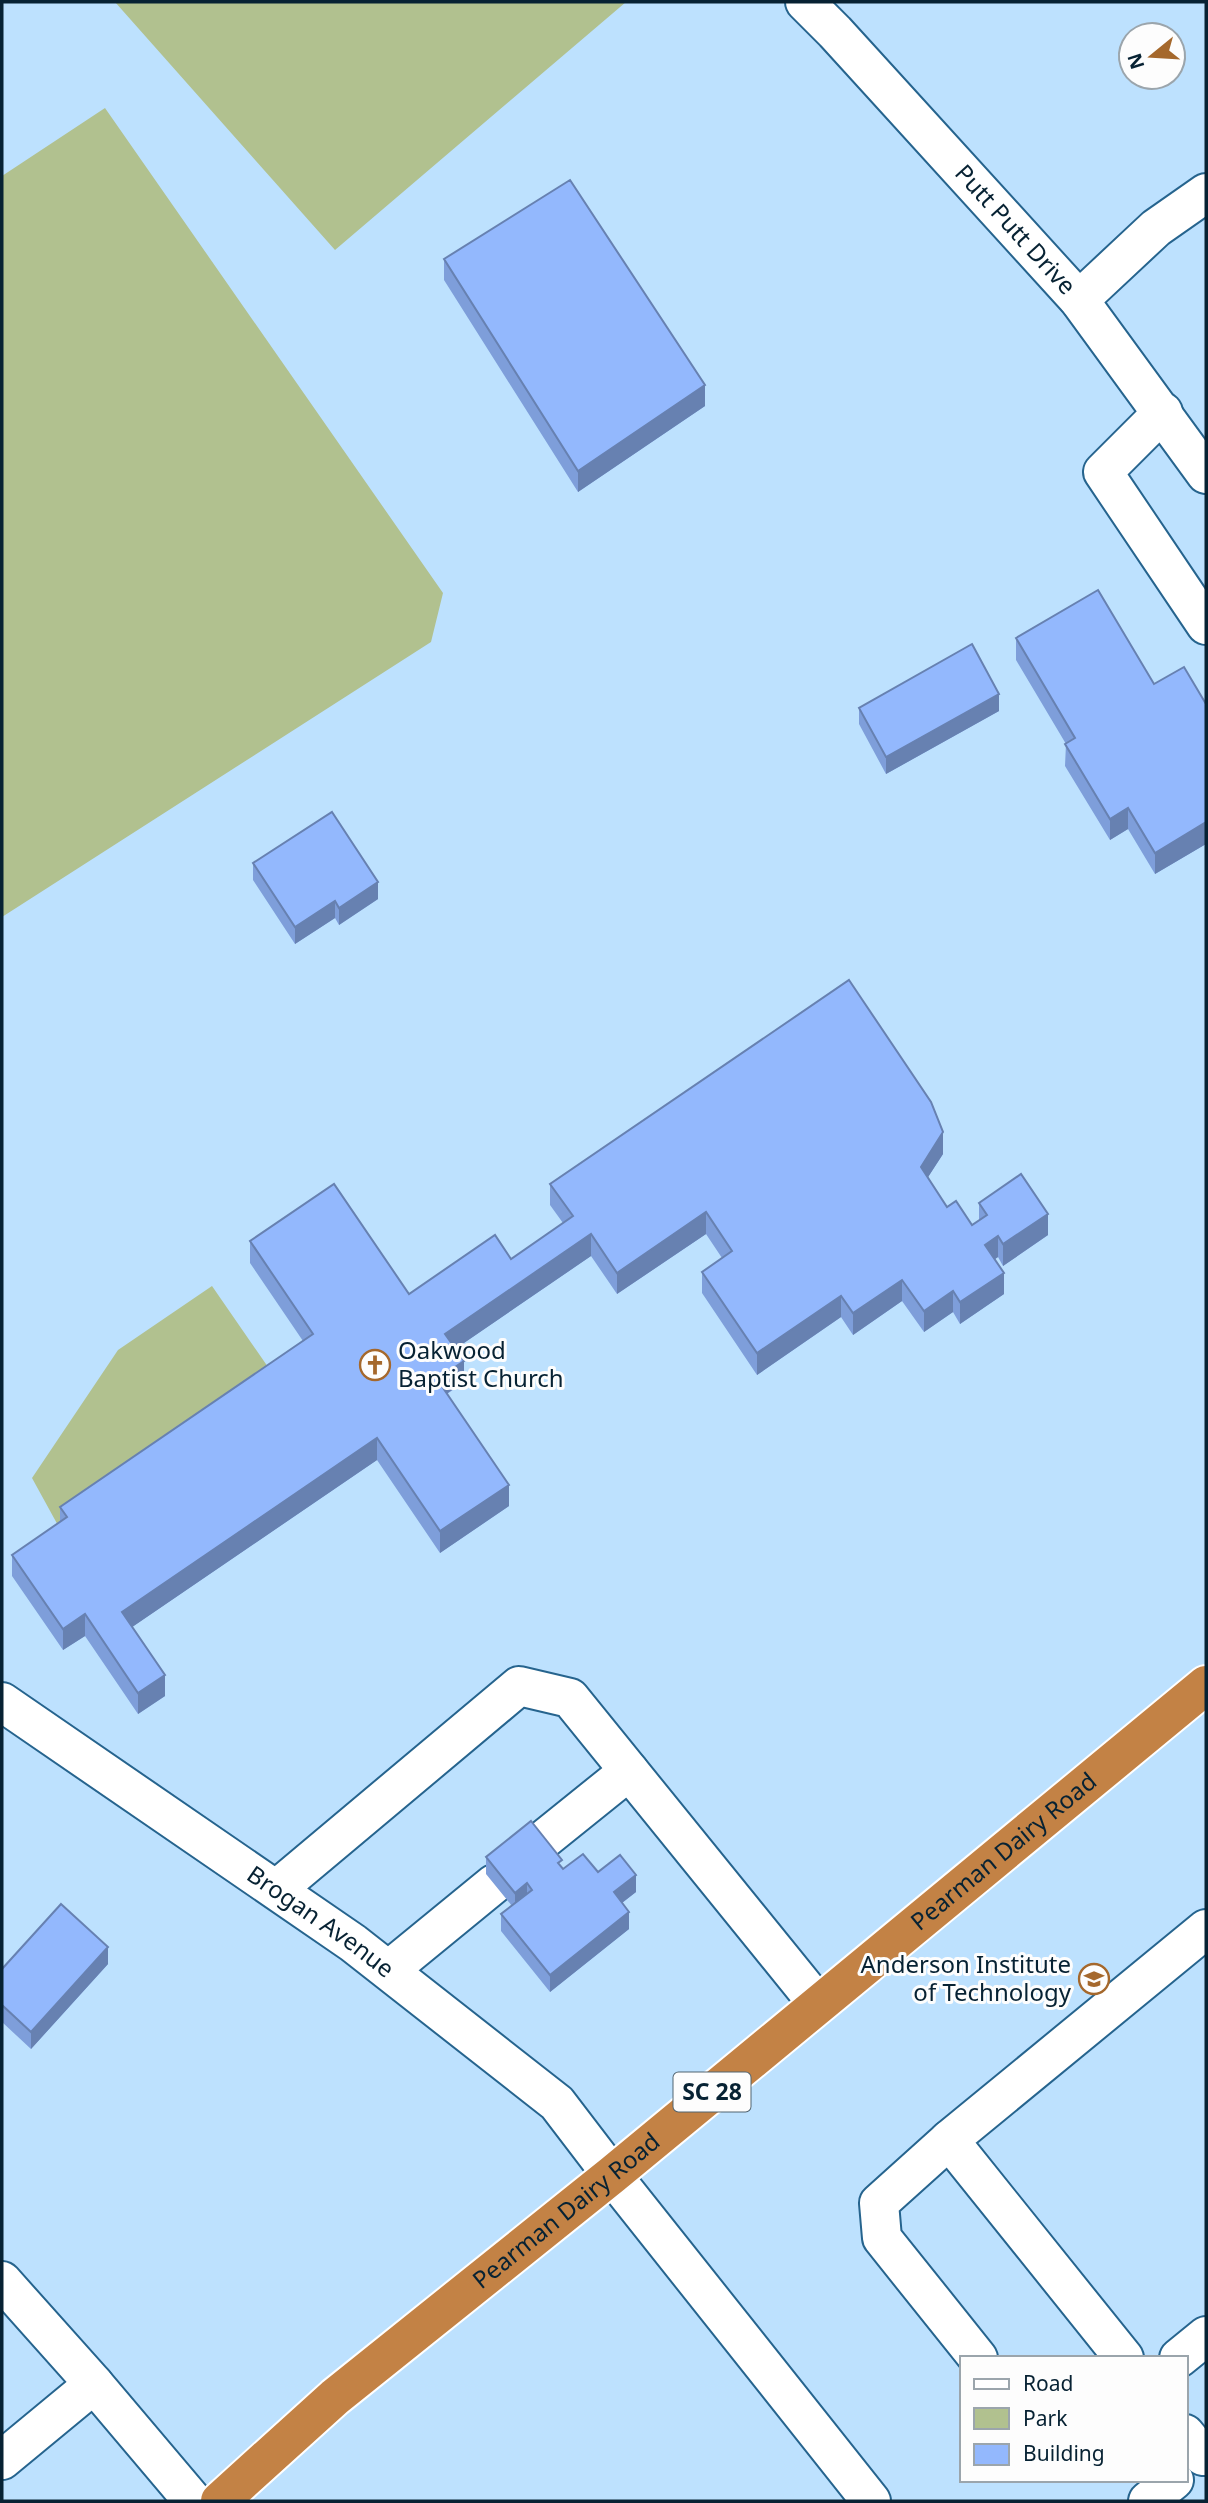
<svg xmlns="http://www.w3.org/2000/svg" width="1208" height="2503" viewBox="0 0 1208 2503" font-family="'Noto Sans',sans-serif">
<rect width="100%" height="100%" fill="#bde1fe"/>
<path fill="#b1c18f" d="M115 2H626L335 250Z
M105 108 443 593 431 642 2 917V176Z
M212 1286 277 1380 60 1529 32 1478 118 1350Z"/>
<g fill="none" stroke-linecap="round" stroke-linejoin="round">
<g stroke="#26648e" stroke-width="42">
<g id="minor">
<path id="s1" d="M805 2 835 32 1079 300 1206 474"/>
<path d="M1079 300 1156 228 1206 193"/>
<path d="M1163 412 1103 472 1206 625"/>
<path id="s2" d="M2 1702 353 1943 557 2103 612 2175 871 2501"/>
<path d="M537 1845 629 1771"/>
<path d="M277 1889 519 1686 570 1698 818 2004"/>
<path d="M389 1970 494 1884"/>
<path d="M949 2140 879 2203 882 2238 978 2358"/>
<path d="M2 2281 94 2384 193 2501"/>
<path d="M1124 2358 949 2140 1206 1929"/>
<path d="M1179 2358 1206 2336"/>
<path d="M1185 2434 1203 2456 1206 2454"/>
<path d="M2 2460 94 2384"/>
<path d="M1148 2501 1174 2480"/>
</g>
</g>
<g stroke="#fff" stroke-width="42">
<g id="highway">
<path id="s3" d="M220 2501 335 2397 612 2175 1206 1685"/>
</g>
</g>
<use href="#minor" stroke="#fff" stroke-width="38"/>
<use href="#highway" stroke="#c38245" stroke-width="38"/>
</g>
<path fill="#7e9eda" d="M444 259 705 406 578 492 444 280Z
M1016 638 1154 684 1206 704V844L1155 874 1128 829 1110 840 1065 766 1066 744 1016 660Z
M859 708 999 711 886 774 859 724Z
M253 863 378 899 339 925 335 918 295 944 253 880Z
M943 1154 928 1177 947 1207 972 1225 979 1220V1203L1048 1235 1003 1266 998 1257 995 1259 1004 1294 960 1324 953 1312 924 1332 902 1301 853 1335 841 1317 757 1375 702 1293V1272L722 1258 706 1234 617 1294 591 1256 455 1349 464 1382 447 1394 509 1506 440 1553 377 1460 132 1627 165 1696 138 1714 85 1636 63 1650 12 1576V1555L60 1522V1507L303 1341 250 1263V1241L409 1294 511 1259 563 1223 550 1205V1184Z
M486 1857 562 1869 598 1872 636 1892 622 1903 629 1929 550 1992 501 1931V1914L512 1906 486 1874Z
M108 1964 31 2049 2 2022V1969Z"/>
<path fill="#6781b1" d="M705 385V406L578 492V471Z
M999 694V711L886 774V757Z
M1128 808V829L1110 840V819Z
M1206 822V844L1155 874V853Z
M378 882V899L339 925V908Z
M335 901V918L295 944V927Z
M943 1132V1154L921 1188V1167Z
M706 1212V1234L617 1294V1273Z
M1048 1214V1235L1003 1266V1244Z
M591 1234V1256L445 1356V1334Z
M998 1236V1257L985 1266V1245Z
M1004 1273V1294L960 1324V1302Z
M902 1280V1301L853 1335V1313Z
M953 1291V1312L924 1332V1311Z
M841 1296V1317L757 1375V1353Z
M464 1361V1382L437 1400V1379Z
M377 1438V1460L122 1634V1612Z
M509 1485V1506L440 1553V1531Z
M85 1614V1636L63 1650V1629Z
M165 1675V1696L138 1714V1693Z
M636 1875V1892L614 1909V1892Z
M527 1883V1900L515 1910V1893Z
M629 1912V1929L550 1992V1975Z
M108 1947V1964L31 2049V2032Z"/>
<path fill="#93b8fd" stroke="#6781b1" stroke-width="2" d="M570 180 705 385 578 471 444 259Z
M1098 590 1154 684 1184 667 1206 704V822L1155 853 1128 808 1110 819 1065 744 1075 738 1016 638Z
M972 644 999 694 886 757 859 708Z
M332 812 378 882 339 908 335 901 295 927 253 863Z
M849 980 931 1102 943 1132 921 1167 947 1207 956 1201 972 1225 987 1215 979 1203 1021 1174 1048 1214 1003 1244 998 1236 985 1245 1004 1273 960 1302 953 1291 924 1311 902 1280 853 1313 841 1296 757 1353 702 1272 732 1251 706 1212 617 1273 591 1234 445 1334 464 1361 437 1379 509 1485 440 1531 377 1438 122 1612 165 1675 138 1693 85 1614 63 1629 12 1555 67 1517 60 1507 313 1334 250 1241 334 1184 409 1294 495 1235 511 1259 573 1216 550 1184Z
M531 1821 562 1860 558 1863 563 1869 583 1854 598 1872 620 1855 636 1875 614 1892 629 1912 550 1975 501 1914 532 1890 527 1883 515 1893 486 1857Z
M61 1904 108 1947 31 2032 2 2005V1969Z"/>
<defs>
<g id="church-ring" transform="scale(1.575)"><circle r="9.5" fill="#fdfdfd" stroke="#a5682c" stroke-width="1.5"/><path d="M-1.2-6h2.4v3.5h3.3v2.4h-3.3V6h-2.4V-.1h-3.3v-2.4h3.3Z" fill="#a5682c"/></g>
<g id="school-ring" transform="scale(1.575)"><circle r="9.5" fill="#fdfdfd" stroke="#a5682c" stroke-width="1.5"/><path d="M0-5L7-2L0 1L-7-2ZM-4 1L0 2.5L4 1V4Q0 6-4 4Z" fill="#a5682c"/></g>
</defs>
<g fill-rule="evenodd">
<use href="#church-ring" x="375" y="1365"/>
<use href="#school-ring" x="1094" y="1979"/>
</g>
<g text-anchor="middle" stroke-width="6" stroke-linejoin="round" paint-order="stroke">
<rect fill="#fdfdfd" stroke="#516470" stroke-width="2" x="673.5" y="2072.5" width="77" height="39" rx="5"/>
<g font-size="23" font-weight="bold" fill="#072233">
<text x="712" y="2100">SC 28</text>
</g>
<g font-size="24" fill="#072233" stroke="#fdfdfd">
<text dy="8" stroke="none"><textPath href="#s1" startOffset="310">Putt Putt Drive</textPath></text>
<text dy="8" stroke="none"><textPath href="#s3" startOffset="1018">Pearman Dairy Road</textPath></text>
<text dy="8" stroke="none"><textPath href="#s2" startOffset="387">Brogan Avenue</textPath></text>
<text dy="8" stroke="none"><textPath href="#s3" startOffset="452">Pearman Dairy Road</textPath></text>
</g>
<g font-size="24" fill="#072233" stroke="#fdfdfd" text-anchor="start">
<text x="398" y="1359">Oakwood<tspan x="398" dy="28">Baptist Church</tspan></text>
<text x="1071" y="1973" text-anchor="end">Anderson Institute<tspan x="1071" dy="28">of Technology</tspan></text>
</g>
</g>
<rect width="1208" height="2503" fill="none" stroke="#072233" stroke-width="7"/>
<rect x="960" y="2356" width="228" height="126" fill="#fdfdfd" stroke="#9ba5ac" stroke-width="2"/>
<rect x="974" y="2379" width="35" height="10" fill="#ffffff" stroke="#9ba5ac" stroke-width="2"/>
<text x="1023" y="2391" font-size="21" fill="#072233">Road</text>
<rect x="974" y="2408" width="35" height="21" fill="#b1c18f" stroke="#9ba5ac" stroke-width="2"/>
<text x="1023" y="2426" font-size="21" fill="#072233">Park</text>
<rect x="974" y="2444" width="35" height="21" fill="#93b8fd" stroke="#9ba5ac" stroke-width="2"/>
<text x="1023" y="2461" font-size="21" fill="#072233">Building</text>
<g transform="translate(1152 56) rotate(252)"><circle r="33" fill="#fdfdfd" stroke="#9ba5ac" stroke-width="2"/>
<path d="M0-5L12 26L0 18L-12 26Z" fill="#a5682c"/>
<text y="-10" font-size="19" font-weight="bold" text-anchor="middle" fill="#072233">N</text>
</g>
</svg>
